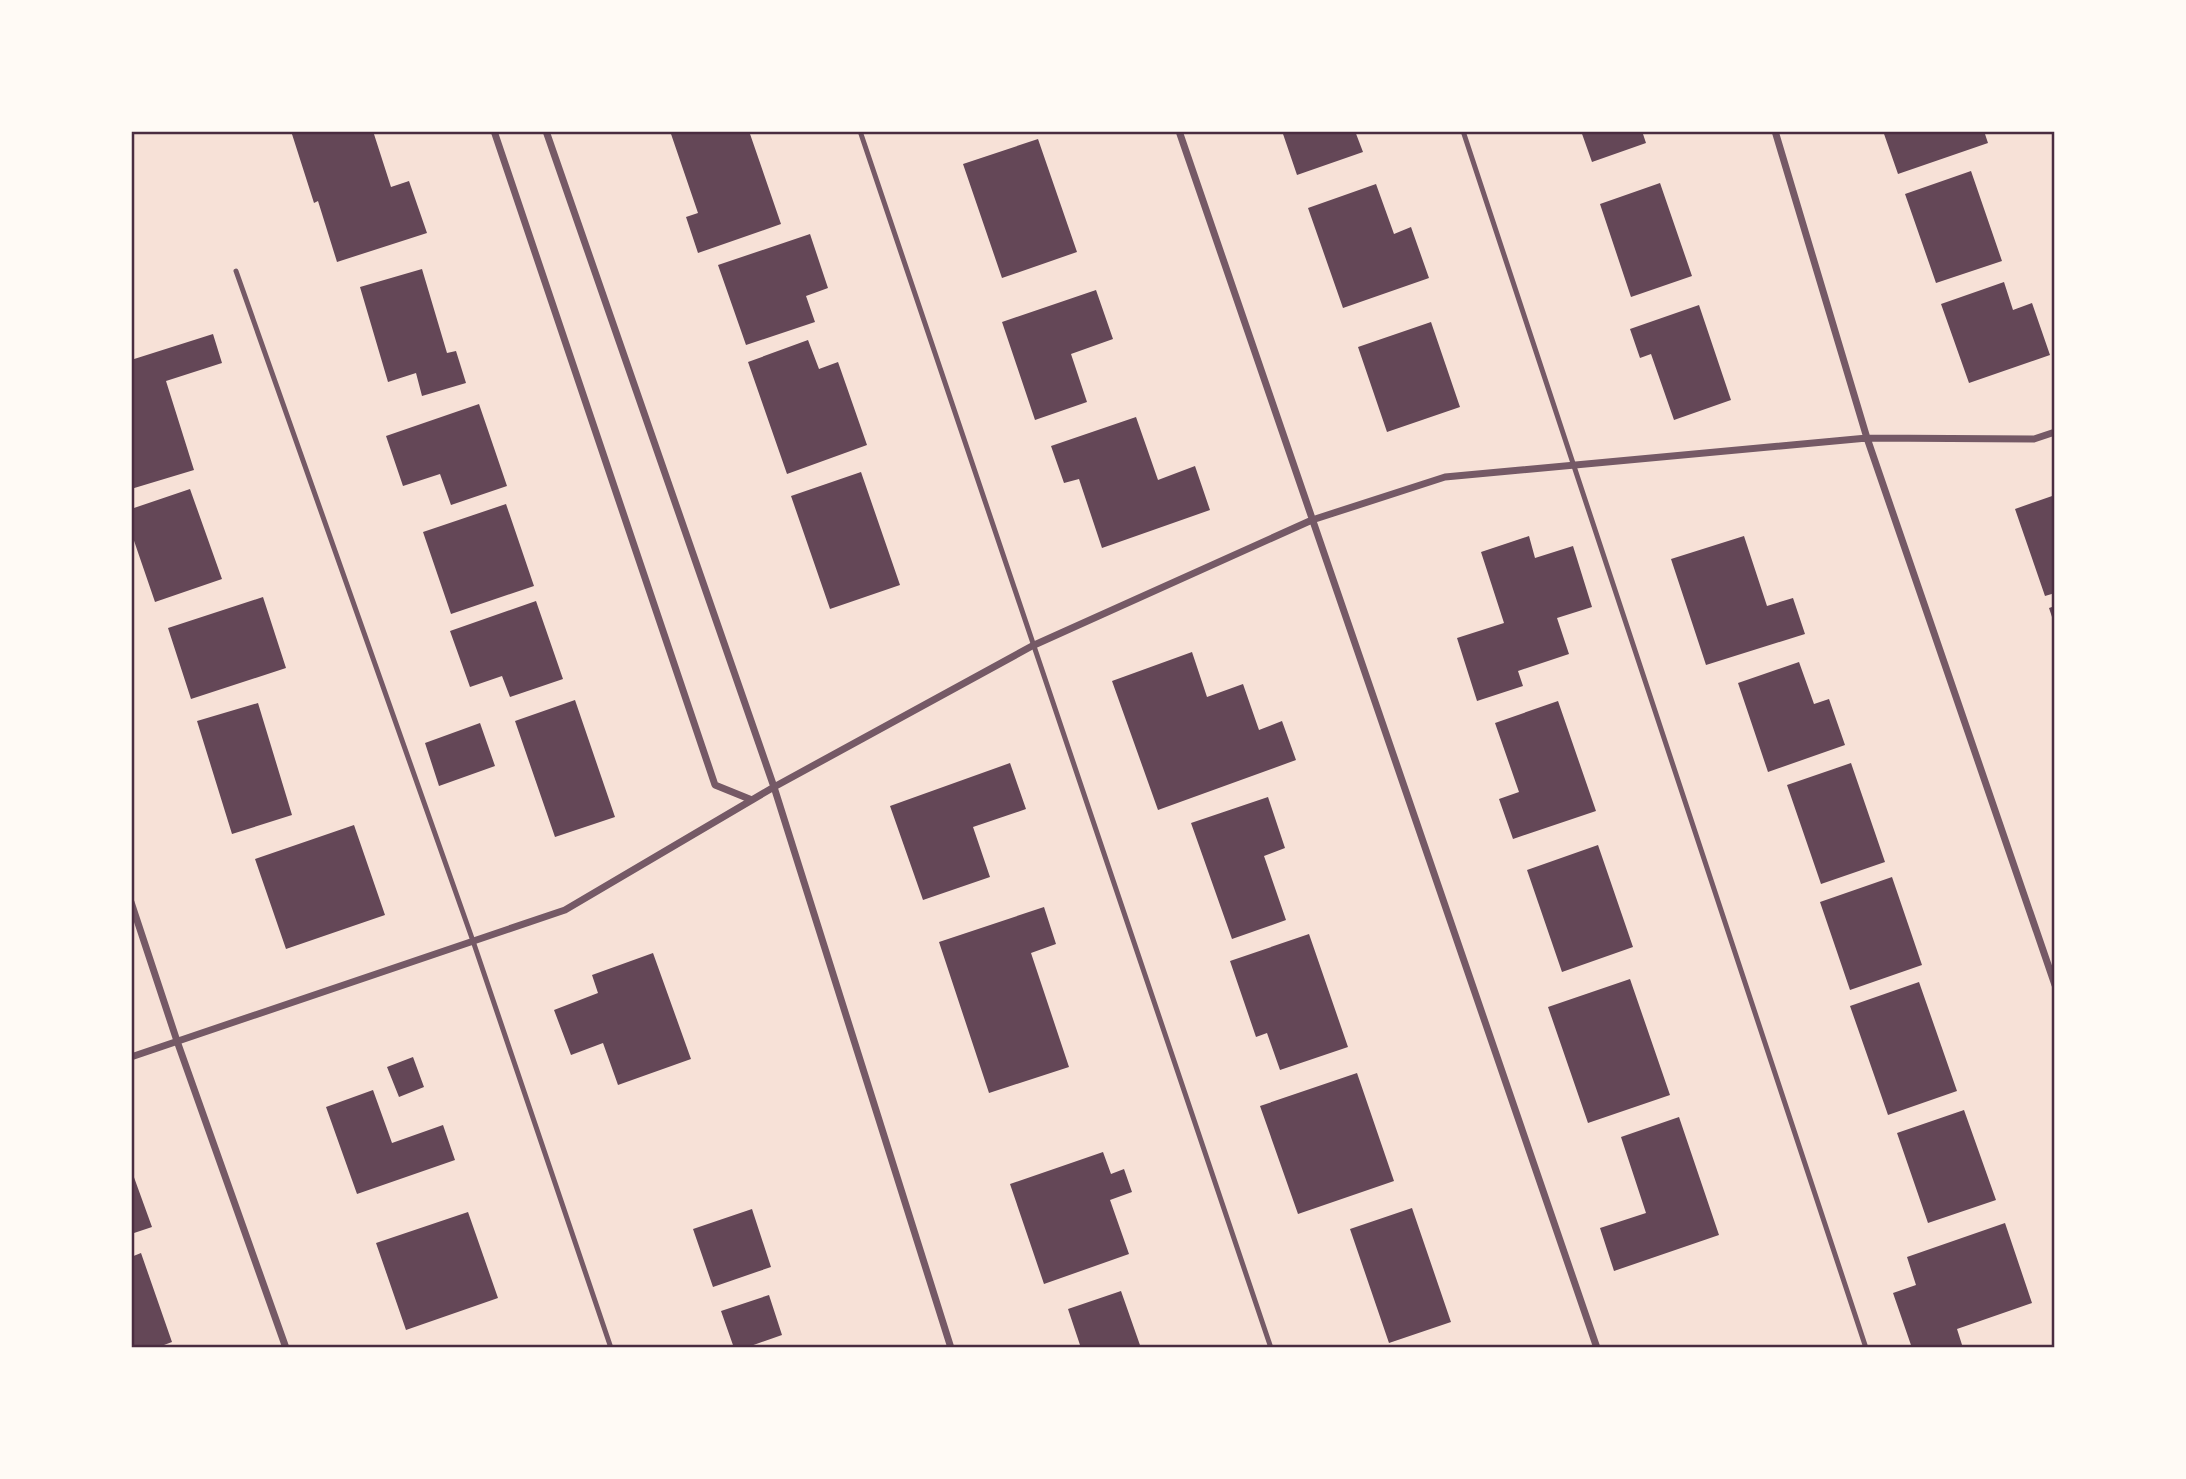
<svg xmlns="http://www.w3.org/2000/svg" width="2186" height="1479" viewBox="0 0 2186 1479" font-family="Inter,sans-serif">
<rect width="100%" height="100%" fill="#f7e1d7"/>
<path fill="#644757" d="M291 131H373L391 187 409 181 427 233 337 262 318 201 314 203Z
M670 131H749L781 224 698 253 686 217 698 213Z
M1282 131H1355L1363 152 1297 175Z
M1581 131H1642L1646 143 1592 162Z
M1883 131H1984L1988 143 1898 174Z
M1038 139 1077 252 1002 278 963 164Z
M1971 171 2002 261 1936 283 1905 194Z
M1660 183 1692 276 1631 297 1600 204Z
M1376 184 1394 234 1411 227 1429 278 1343 308 1308 208Z
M810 234 828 288 806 296 815 322 746 345 718 265Z
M422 269 447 353 456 351 466 383 422 396 416 373 388 382 360 287Z
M2004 282 2013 310 2032 303 2050 355 1969 383 1941 304Z
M1096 290 1113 339 1071 354 1087 402 1035 420 1002 322Z
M1699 305 1731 400 1674 420 1651 354 1640 358 1630 329Z
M1431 322 1460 407 1387 432 1358 347Z
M213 334 222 363 166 381 194 470 131 489V360Z
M808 340 819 369 838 362 867 445 787 474 748 362Z
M479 404 507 486 451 505 440 474 403 486 386 436Z
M1136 417 1158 480 1195 466 1210 510 1102 548 1079 479 1064 483 1051 446Z
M861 472 900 585 830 609 791 496Z
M190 489 222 579 155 602 131 532V509Z
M2055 495V593L2045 596 2015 509Z
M506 504 534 586 451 614 423 532Z
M1529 536 1535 558 1573 546 1592 607 1557 618 1569 654 1518 671 1523 686 1477 701 1457 638 1504 623 1481 552Z
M1744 536 1767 606 1793 598 1805 634 1706 665 1671 559Z
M263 597 286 668 191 699 168 628Z
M536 601 563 679 510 697 502 676 470 687 450 631Z
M2055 606V623H2054L2049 608Z
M1192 652 1207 697 1243 684 1259 730 1282 721 1296 760 1158 810 1112 681Z
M1799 662 1814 704 1829 699 1845 745 1768 772 1738 683Z
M575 700 615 817 555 837 515 721Z
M1558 701 1596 811 1513 839 1499 799 1519 792 1495 723Z
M258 703 292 815 232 834 197 721Z
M480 723 495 766 439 786 425 743Z
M1010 763 1026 809 973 827 990 877 923 900 890 806Z
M1851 763 1885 862 1821 884 1787 785Z
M1268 797 1285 848 1264 856 1286 920 1232 939 1191 823Z
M354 825 385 915 286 949 255 859Z
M1598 845 1633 947 1562 972 1527 870Z
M1892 877 1922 965 1850 990 1820 902Z
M1044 907 1056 944 1031 953 1069 1067 989 1093 939 942Z
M1309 934 1348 1047 1280 1070 1267 1033 1256 1037 1230 961Z
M653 953 691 1059 618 1085 603 1043 571 1055 554 1010 598 993 592 975Z
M1630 979 1670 1095 1588 1123 1548 1007Z
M1919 982 1957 1091 1888 1115 1850 1006Z
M413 1057 424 1087 399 1097 387 1067Z
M1357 1073 1394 1181 1298 1214 1260 1106Z
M373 1090 392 1143 443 1125 455 1160 357 1194 326 1107Z
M1964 1110 1996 1200 1928 1223 1897 1133Z
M1679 1117 1719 1235 1614 1271 1600 1228 1646 1213 1621 1137Z
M1103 1152 1111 1174 1124 1169 1132 1192 1110 1200 1129 1254 1044 1284 1010 1184Z
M131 1169 152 1227 131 1234Z
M1412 1208 1451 1322 1389 1343 1350 1229Z
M752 1209 771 1267 713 1287 693 1229Z
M468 1212 498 1298 406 1330 376 1243Z
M2005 1223 2032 1303 1957 1329 1963 1348H1912L1893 1293 1916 1285 1907 1257Z
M141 1253 172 1342 156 1348H131V1257Z
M1121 1291 1141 1348H1081L1068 1309Z
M769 1295 782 1335 745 1348H734L721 1311Z"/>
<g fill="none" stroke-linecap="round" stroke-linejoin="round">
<path stroke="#755966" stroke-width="5" d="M860 131 1271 1348
M1463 131 1866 1348
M236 271 473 941 611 1348"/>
<path stroke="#755966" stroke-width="7" d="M494 131 715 785 752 800
M546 131 774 787 951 1348
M1179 131 1597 1348
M1775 131 1867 438 2055 985
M131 902 177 1041 286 1348
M131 1057 565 910 774 787 1032 646 1312 520 1445 477 1867 438 2034 439 2055 432"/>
</g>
<rect width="2186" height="1479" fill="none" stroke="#fffaf5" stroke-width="266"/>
<rect x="133" y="133" width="1920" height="1213" fill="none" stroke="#4a2c40" stroke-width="2.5"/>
</svg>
